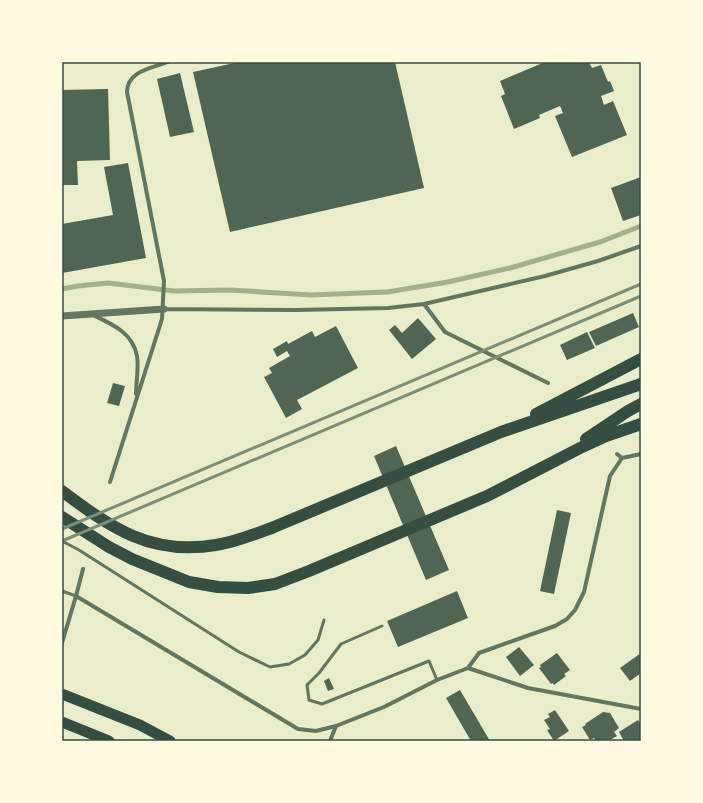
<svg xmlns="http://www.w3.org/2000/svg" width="703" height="803" viewBox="0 0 703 803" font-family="Literata,serif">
<rect width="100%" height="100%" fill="#e9edc9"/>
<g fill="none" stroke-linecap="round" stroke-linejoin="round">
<path stroke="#a3b18a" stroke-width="5" d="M62 289 78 286 108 283 174 291 230 290 311 295 387 292 448 282 510 268 600 242 641 226"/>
</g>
<path fill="#4f6655" d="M239 62H395L424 188 230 232 193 72Z
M545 62H589L592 68 601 65 608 82 610 81 614 91 601 96 604 105 613 101 627 135 572 157 555 116 563 113 560 106 539 115 540 118 514 129 501 96 505 94 500 81Z
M180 73 194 132 170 137 157 79Z
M108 89 110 160 77 161 78 185H62V90Z
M128 163 146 258 62 273V224L113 215 104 167Z
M641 177V215L623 221 611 188Z
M633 313 639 327 596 346 589 332Z
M418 318 436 339 412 359 389 330 395 325 402 333Z
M336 326 358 368 297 400 302 409 286 418 264 377 272 373 269 368 290 356 287 351 277 357 273 349 287 341 288 344 312 331 315 337Z
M587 332 595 348 567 360 560 345Z
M113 383 125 386 119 406 107 403Z
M396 446 449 570 426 580 374 456Z
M557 510 571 513 554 594 540 591Z
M457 591 468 618 398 647 387 621Z
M519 647 534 665 520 676 506 657Z
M557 653 570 670 564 674 566 676 554 685 553 683 551 684 539 668 541 667 540 665Z
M641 653V673L630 681 620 668Z
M329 678 334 689 328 691 324 681Z
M460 690 490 741H471L446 698Z
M555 710 569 731 554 741 547 730 550 729 544 720 550 717 548 714Z
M603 712 610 713 619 728 614 732 617 736 608 741H596L594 738 590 740 582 727 586 725 585 724Z
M638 720 641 725V741H624L619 732Z"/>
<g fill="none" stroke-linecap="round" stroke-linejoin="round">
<path stroke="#617663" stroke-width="3" d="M62 541 79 550 239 652 270 667 289 664 305 655 318 640 324 620
M62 591 76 596
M382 626 341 644 319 673 307 685 309 700 322 704 429 661 437 680"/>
<path stroke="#617663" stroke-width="4" d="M424 304 445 332 548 383
M164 309 296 310 388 308 424 304 545 276 598 261 641 246
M93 315C112 324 133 333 137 356 139 368 136 382 136 394
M617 454 622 458
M110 482 162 319 164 281 127 92C127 71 152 68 168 62
M76 596 298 729 316 731 336 726 384 707 437 680 468 668 479 653 555 626 567 619 575 610 584 592 610 476 622 458 641 454
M62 643 76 596 83 569
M468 668 528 688 641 709
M330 741 336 726"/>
<path stroke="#617663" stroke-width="7" d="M62 316 164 309"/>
<path stroke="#344e41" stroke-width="11" d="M62 694 140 725 170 741
M62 722 109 741"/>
<path stroke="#344e41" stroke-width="12" d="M536 414 641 359
M586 439 628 411 641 404
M62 491C111 528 151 556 216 545 236 542 255 534 274 527L501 432 641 384
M62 517 109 547 132 559 189 582 218 587 248 588 275 584 309 571 487 496 582 447 606 436 641 424"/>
<path stroke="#7c8e77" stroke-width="3" d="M62 529 641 284
M62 541 641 296"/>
</g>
<rect width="703" height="803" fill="none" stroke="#fefae0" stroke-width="126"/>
<rect x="63" y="63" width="577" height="677" fill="none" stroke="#344e41" stroke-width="1.5"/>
</svg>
